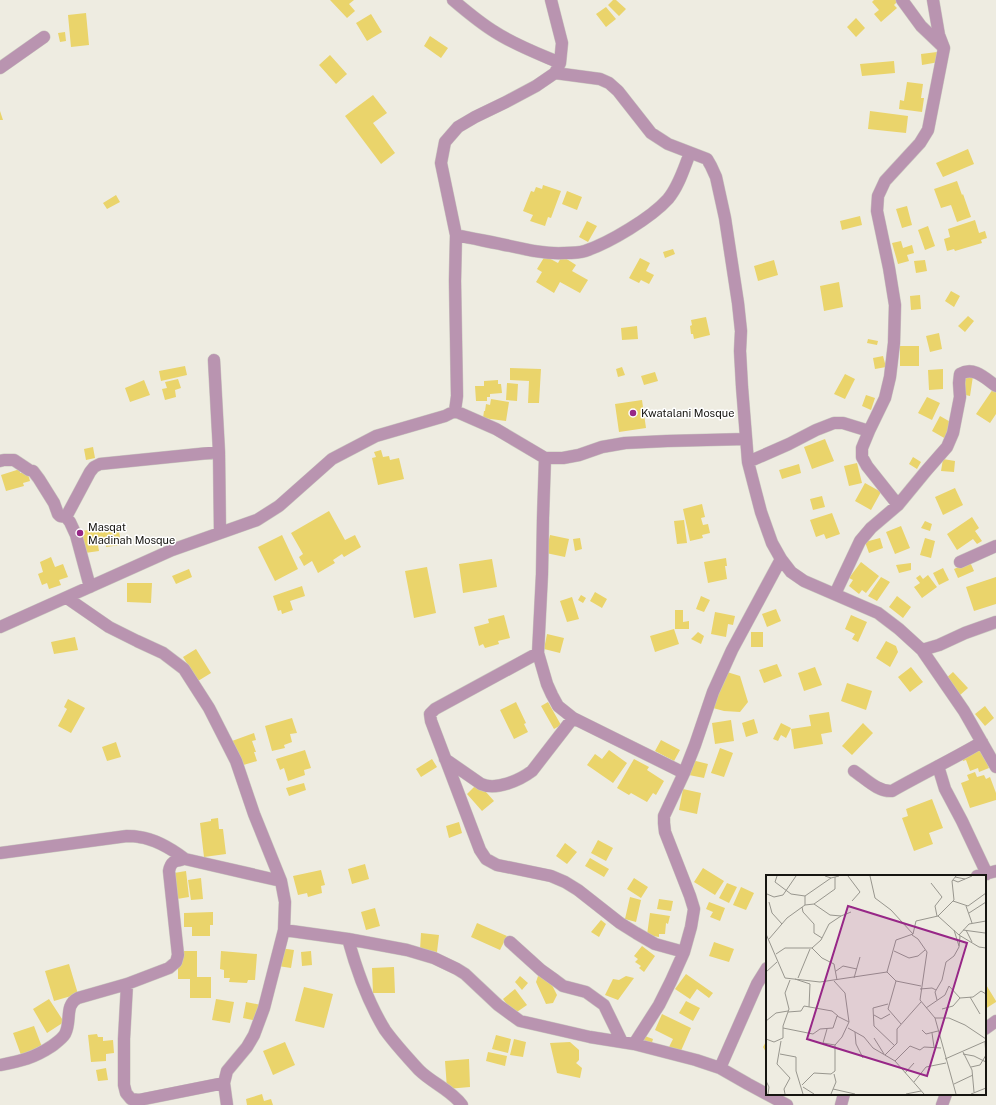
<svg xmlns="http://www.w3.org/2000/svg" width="996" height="1105" viewBox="0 0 996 1105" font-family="'Public Sans',sans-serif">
<rect width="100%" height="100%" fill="#eeece1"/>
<path fill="#ead46b" d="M330 0H354L349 4 355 11 347 18Z
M613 0H616L626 9 619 16 608 5Z
M874 0H897L898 1 894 5 897 8 881 22 874 14 879 10 872 2Z
M606 7 616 19 606 27 596 14Z
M86 13 89 45 71 47 68 15Z
M371 14 382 32 367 41 356 23Z
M856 18 865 28 856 37 847 27Z
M65 32 66 41 60 42 58 33Z
M430 36 448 48 441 58 424 46Z
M937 52 939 62 922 65 921 54Z
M330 55 347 74 336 84 319 65Z
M894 61 895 73 862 76 860 64Z
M907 82 923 84 921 98H924L922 112 899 109 900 100 904 101Z
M373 95 387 113 373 123 395 153 381 164 345 116Z
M0 111 3 120H0Z
M870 111 908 116 906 133 868 129Z
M968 149 974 164 943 177 936 163Z
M957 181 962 195 963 194 971 217 957 222 951 205 941 208 934 189Z
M543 185 561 191 551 218 548 217 545 226 530 221 533 215 523 211 531 191 534 192 536 187 542 189Z
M567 191 582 197 577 210 562 204Z
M116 195 120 202 107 209 103 203Z
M907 206 912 225 902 228 896 209Z
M860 216 862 225 842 230 840 221Z
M975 220 979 233 985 231 987 238 981 240 982 243 955 251 954 249 947 251 944 239 950 237 948 229Z
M587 221 597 226 588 242 579 237Z
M928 226 935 246 925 250 918 230Z
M901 241 903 248 912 245 914 253 907 255 909 261 898 264 892 243Z
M673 249 675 254 665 258 663 252Z
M545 256 558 263 562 256 576 265 572 271 588 280 580 293 560 282 554 293 536 282 542 272 537 269Z
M640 258 650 263 646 271 654 275 649 284 641 280 639 283 629 278Z
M774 260 778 275 758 281 754 266Z
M925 260 927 271 916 273 914 261Z
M839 282 843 307 824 311 820 286Z
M951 291 960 296 954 307 945 301Z
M920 295 921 309 911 310 910 296Z
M968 316 974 321 965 332 958 326Z
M706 317 710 335 694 339 693 334H691L690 326 692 325 691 320Z
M637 326 638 339 622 340 621 328Z
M939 333 942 349 930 352 926 336Z
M868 339 878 341 877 345 867 343Z
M900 346H919V366H900Z
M883 356 886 367 875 369 873 358Z
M185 366 187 375 161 381 159 371Z
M622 367 625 375 618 377 616 369Z
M510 368 541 369 539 403H528L529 381 510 380Z
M943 369V389L929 390 928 370Z
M655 372 658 381 644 385 641 376Z
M845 374 855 379 845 399 834 394Z
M964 375 973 376 970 396 961 394Z
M178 379 181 388 175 390 176 397 165 400 162 389 167 388 165 382Z
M144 380 150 395 130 402 125 388Z
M498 380V384H501L502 393 490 394V397H487V401H476L475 386H484V381Z
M507 383 518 384 517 401 506 400Z
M993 389 996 391V414L990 423 976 414Z
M866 395 875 398 871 410 862 406Z
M927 397 940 403 932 420 918 413Z
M491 399 509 402 506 421 483 418 484 411H485L486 404 490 405Z
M642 400 646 428 619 432 615 404Z
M940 416 954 424 946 439 932 431Z
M825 439 834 461 812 469 804 447Z
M93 447 95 458 86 460 84 449Z
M381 450 383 457 389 456 390 460 399 458 404 479 378 485 372 458 376 457 374 452Z
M913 457 921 462 917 469 909 464Z
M943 459 955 461 954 472 941 471Z
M857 463 862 483 849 486 844 466Z
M799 464 801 473 782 479 779 470Z
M20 469V473L27 471 30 481 23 483 24 486 6 491 1 475Z
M865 483 881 492 871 510 855 501Z
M955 488 963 505 943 515 935 497Z
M822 496 825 507 813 510 810 499Z
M702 504 705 517 701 518 703 525 708 524 710 533 702 535 703 538 690 541 683 509Z
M329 511 345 540 355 535 361 547 344 557 342 554 333 560 335 563 318 573 312 561 304 566 299 557 303 554 291 533Z
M832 513 840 534 826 539 824 534 816 537 810 520Z
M972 517 979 528 975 531 982 541 977 544 973 539 957 550 947 534Z
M684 520 687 543 677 544 674 521Z
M925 521 932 524 930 531 921 528Z
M112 526 113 532 119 531 121 545 106 547V543L98 545 99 551 85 553 82 531Z
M901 526 910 548 895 554 886 532Z
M282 535 298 569 275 581 258 547Z
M550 535 569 539 565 557 546 553Z
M580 538 582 549 575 551 573 539Z
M880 538 883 548 869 553 865 542Z
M925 538 935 541 931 558 920 555Z
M51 557 55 567 63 564 68 577 59 580 61 585 49 589 47 583 42 585 38 574 43 572 40 562Z
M726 558 727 566H725L727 579 708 583 704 562Z
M492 559 497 587 463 593 459 564Z
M861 562 879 576 866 593 862 590 859 594 849 586 853 580 849 578Z
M970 562 974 571 958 578 954 569Z
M911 563V570L899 573 896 565Z
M427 567 436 613 414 618 405 571Z
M943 568 949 580 939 585 933 573Z
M189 569 192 577 176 584 172 576Z
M920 575 923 579 928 575 937 587 922 598 914 587 920 583 916 578Z
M881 577 890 582 877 601 868 596Z
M996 577V604L974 611 966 587Z
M127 583H152L151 603 127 602Z
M302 586 305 596 290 601 293 610 282 614 281 610 278 611 273 596Z
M595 592 607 599 602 608 590 601Z
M581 595 586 598 583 603 578 600Z
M701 596 710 600 704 612 696 609Z
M897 596 911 607 903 618 889 607Z
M572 597 579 619 567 622 560 601Z
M776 609 781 621 767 627 762 614Z
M675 610H683V622L689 621V629H675Z
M715 612 735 616 733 625 728 624 726 637 711 634Z
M504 615 510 638 498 641 499 644 485 648 483 644 479 646 474 627 489 623 488 619Z
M851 615 867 622 858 642 852 639 855 634 845 629Z
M674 629 679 644 655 652 650 636Z
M698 632 704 636 701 644 691 639Z
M751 632H763V647H751Z
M547 634 564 638 560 653 544 649Z
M75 637 78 650 54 654 51 642Z
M886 641 896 646 898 652 890 667 876 658Z
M196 649 211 673 198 681 183 657Z
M777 664 782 676 764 683 759 670Z
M815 667 822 685 804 691 798 673Z
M911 667 923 682 910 692 898 677Z
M727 672 740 676 748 702 740 712 724 711 713 708Z
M953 672 968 688 959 696 944 680Z
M847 683 872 691 866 710 841 701Z
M68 699 85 708 71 733 58 726 67 709 64 707Z
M516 702 526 723 524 724 528 732 514 739 500 710Z
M548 702 561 725 554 729 541 706Z
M985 706 994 718 985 726 975 714Z
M829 712 832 732 821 734 823 744 794 749 791 729 811 726 809 715Z
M292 718 297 733 290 734 292 742 284 745 285 748 272 751 265 726Z
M754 719 758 733 746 737 742 723Z
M731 720 734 741 715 744 712 723Z
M781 723 791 728 786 738 781 735 778 741 773 739Z
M863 723 873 733 852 755 842 746Z
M254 733 256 740 252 741 256 752H254L257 761 240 766 232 741Z
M661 740 680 750 674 761 655 751Z
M116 742 121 757 107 761 102 747Z
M720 748 733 753 724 777 711 773Z
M982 748 989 768 979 772 978 768 970 771 966 760 963 761 961 756Z
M305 750 311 768 304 770 305 775 288 781 284 768 280 770 276 759Z
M609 750 627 763 613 783 587 765 595 754 602 759Z
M432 759 437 767 421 777 416 769Z
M634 759 649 767 647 770 664 781 656 795 653 793 647 802 631 793 629 795 617 788Z
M692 760 708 764 704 778 689 775Z
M975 772 977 777 984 775 986 779 990 777 996 793V800L970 808 961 783 969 780 967 775Z
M304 783 306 790 289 796 286 788Z
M478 783 494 801 482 811 467 794Z
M683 789 701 793 697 814 679 810Z
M932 799 943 828 929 833 933 844 914 851 902 818 908 816 906 809Z
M218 818 219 829H223L226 854 204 857 200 823 211 821V819Z
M459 822 462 833 449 838 446 826Z
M598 840 613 848 606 861 591 853Z
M565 843 577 852 567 864 556 856Z
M590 858 609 869 604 877 585 866Z
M365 864 369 879 352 884 348 869Z
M703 868 724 881 715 895 694 882Z
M321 870 325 885 321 886 322 893 308 897 307 893 298 895 293 876Z
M186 871 189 897 177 899 174 873Z
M201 878 203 899 191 900 188 880Z
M634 878 648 887 641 898 627 889Z
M727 883 737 887 729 903 719 898Z
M741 887 754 893 746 910 733 905Z
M630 897 641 900 636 922 625 919Z
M659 899 673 901 671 911 657 909Z
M709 902 725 908 720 921 710 917 713 912 706 909Z
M375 908 380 926 366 930 361 912Z
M213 912V925H210V936H192V927H184V913Z
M650 913 670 916 668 924 666 923 665 934H659V937L647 935Z
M601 920 606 924 599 937 591 932Z
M477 923 507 936 500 950 471 937Z
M421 933 439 935 437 952 420 950Z
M714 942 734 949 729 962 709 956Z
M642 946 655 956 644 972 639 968 641 966 635 962 638 959 634 956Z
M280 948 294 950 291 968 278 966Z
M178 951H197V977H211V998H190V979H178Z
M221 951 257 954 255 980H248L247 983 229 982 230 978H224V970L220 969Z
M311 951 312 965 302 966 301 952Z
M69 964 78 994 54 1001 45 971Z
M394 967 395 993H373L372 968Z
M686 974 713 993 709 998 697 989 690 999 675 989Z
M520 976 528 983 522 990 515 982Z
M538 976 549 979 557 995 553 1003 546 1004 536 982Z
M626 976 634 978 618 1000 605 995 613 979 619 980Z
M985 983 996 1001V1002L985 1009Z
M304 987 333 994 324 1028 295 1021Z
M515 989 527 1005 514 1014 503 999Z
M49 999 64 1022 47 1033 33 1009Z
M216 999 234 1002 230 1023 212 1020Z
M686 1001 700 1008 693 1021 679 1013Z
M246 1002 261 1005 257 1021 243 1018Z
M662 1014 691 1028 680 1053 669 1047 673 1039 655 1030Z
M34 1026 42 1047 21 1055 13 1033Z
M97 1034 98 1037H103V1041L113 1040 114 1053 106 1054V1061L91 1062 88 1035Z
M496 1035 511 1039 508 1053 492 1049Z
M642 1035 653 1039 651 1046 639 1041Z
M514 1039 526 1042 523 1057 510 1055Z
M767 1040V1054L763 1047Z
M285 1042 295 1065 273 1075 263 1051Z
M570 1042 579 1050V1060L576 1063 582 1068 580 1078 557 1073 550 1043Z
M488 1052 507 1056 505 1066 486 1061Z
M469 1059 470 1087 447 1089 445 1061Z
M106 1068 108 1080 98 1081 96 1070Z
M262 1094 264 1101 271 1099 273 1105H247L246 1099Z"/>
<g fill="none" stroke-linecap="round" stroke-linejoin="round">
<g stroke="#cbcac0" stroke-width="13">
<path id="minor" d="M453 0C466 11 480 23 495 32 515 45 539 54 560 63
M902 0 921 26 942 46
M0 68 44 37
M555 73 600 79 609 83 618 91 651 133 668 144 707 159 711 166 716 177 725 218 738 303 741 331 740 351 742 387 748 462 761 512 772 543 781 559 791 572 804 581 878 613 899 629 922 650 964 711 996 767
M456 235C474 239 492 242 510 246 528 250 546 254 564 253 571 253 579 253 585 251 609 243 651 218 668 199 679 186 684 168 690 153
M214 360 219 452 220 533
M455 411 496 429 545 458H563L579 455 602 447 625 443 667 441 746 439
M545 458 543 518 542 574 538 653 547 684 552 695 558 706 573 718 684 773
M0 461 4 460H14L29 470 33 471 39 479 54 503 58 514 60 516 66 517 70 522 76 535 90 587
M748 462 789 444 816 430 834 423H843L869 431
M898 505 867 466 862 457V448L869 431 885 398 890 377 894 343 895 305 889 268 877 211 878 196 885 181 920 143 928 130 944 48 939 35 933 0
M66 517 90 472 94 467 100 464 219 452
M960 562 996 546
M835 594 860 541 871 528 898 505 926 471 947 447 953 433 960 397 959 383 960 374C974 366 985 378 996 386
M67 598 109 627 137 641 163 653 184 669 209 708 236 761 254 814 281 881 285 902 284 930 264 1008 254 1035 247 1047 227 1071 224 1083 227 1105
M0 627 172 550 257 520 279 506 332 459 376 436 445 416 455 411 457 396 455 281 456 235 441 163 445 142 458 127 475 117 506 102 536 86 555 73 560 63 562 43 551 0
M922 650 939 645 965 633 996 622
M538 653 435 709 430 714 431 721 480 850 486 859 497 865 551 876 565 882 578 890 620 923 636 933 655 944 684 952
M445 759 481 784C496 791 520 780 532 771L573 718
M938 766 945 789 962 821 987 874
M854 771C866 779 878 792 892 791 922 774 953 759 982 742
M0 853 127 836C131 836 135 836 139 837 155 839 173 850 185 859
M977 876 996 871
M284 930 348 939 407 950 434 958 457 969 465 974 498 1005 520 1021 590 1037 634 1044 696 1060 720 1068 748 1084 787 1105
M348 939C356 968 369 1004 385 1030 395 1044 407 1057 419 1070 432 1083 451 1090 462 1105
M510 942 541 970 555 980 563 986 586 992 604 1005 622 1042
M127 984 124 1039V1085L126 1093 131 1099 139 1100 224 1083
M985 1029 996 1021
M634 1044 659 1005 671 981 684 952 691 927 694 909 690 896 665 832 664 823V816L684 773 695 745 713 692 732 650 781 559
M0 1065C21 1061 34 1058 52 1046 57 1042 62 1039 65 1034 72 1021 64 1005 78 998L127 984 169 968 176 962 178 955 169 871C171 860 176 861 185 859L281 881
M720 1068 757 984 767 968
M841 1105 844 1094
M942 1105 946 1094"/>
</g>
<use href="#minor" stroke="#b994b0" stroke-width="12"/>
</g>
<g fill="#972787" stroke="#fff" stroke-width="1.5">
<circle cx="633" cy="413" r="4"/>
<circle cx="80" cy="533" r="4"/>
</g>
<g text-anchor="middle" stroke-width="3" stroke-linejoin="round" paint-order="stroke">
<g font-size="11" fill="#161511" stroke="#fff" text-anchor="start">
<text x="641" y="417">Kwatalani Mosque</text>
<text x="88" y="531">Masqat<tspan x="88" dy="13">Madinah Mosque</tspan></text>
</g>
</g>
<g transform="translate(766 875)">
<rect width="220" height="220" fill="#eeece1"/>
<path fill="none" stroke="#98968e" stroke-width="1" d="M11 1 9 7 25 19 39 21M59 1 65 3 73 1M82 1 94 17 86 26M104 1 109 23 125 35 147 59M189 2 199 4 206 1M187 5 192 7 199 4M165 8 176 22 169 31 171 41M1 19 8 22 17 20 30 1M187 26 202 31 220 18M3 27 6 38 16 49M48 29 69 14V2M39 30V21L65 3M200 31 206 48M36 32 37 37 48 49V58L56 63M203 38 220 27M172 41 188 25 186 6 190 1M188 55 193 71M197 55 219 58M200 55 206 67M0 59 19 103 54 107 121 97 130 65 147 59 150 46 172 41 193 60 203 49 220 46M146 60 152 64 161 77 154 125 169 143 190 219M193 60 213 72 220 73M3 64 21 43 39 30 48 29 64 40 75 41 85 37M46 73 56 83 68 89 71 105M128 76 143 83 152 81 159 75M10 79 19 73H46L55 65 63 49 75 41M70 96 77 91 91 94M0 97 11 87M121 97 130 106 155 111M32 103 44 74M88 103 94 82M29 104 44 109 43 132M130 106 122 134 135 149M154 114 166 113 170 115M204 122 214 139M171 125 169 117 176 105 180 87 188 81 193 72 194 61M122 129 107 133 108 151 129 171M160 133 179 120 183 111 194 123M176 134 187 131 194 123 207 122 215 116 220 119M22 137 35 136 38 131 66 136 72 141M108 140 115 144 124 139M169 143H183L199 150 220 164M0 146 10 138 22 136M17 153 47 159 54 154 67 153 71 141 83 147M82 153 98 162 107 173 129 186 158 219M61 154 57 168 69 170M156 155 160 159 172 156M89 157 90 169 97 183M166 158 168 172M108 163 118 179M0 164 8 167 17 163V151L23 134 19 118 24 105M15 166 11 189 24 203 18 214 19 219M197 177 206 195 208 217M14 179 30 182V196L37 219M197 179 208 181 220 187M119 180 131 168V154L155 127M179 184 220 166M129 186 144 171 154 175 158 172 175 173M205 192 214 190 220 180 219 167M139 198 148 188M0 206 3 212 2 219M148 207 160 192 180 188M188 209 207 200M36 210 48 198 65 199 69 196V170L76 162 83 147 79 118 68 106M37 212 48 219M67 214 89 219M65 219 70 207 68 199M140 219 155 216M205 219 220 213"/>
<path fill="#972787" fill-opacity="0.15" stroke="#972787" stroke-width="2" d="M82 31 201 68 161 201 41 164Z"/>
<rect width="220" height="220" fill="none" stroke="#161511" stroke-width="2"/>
</g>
</svg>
